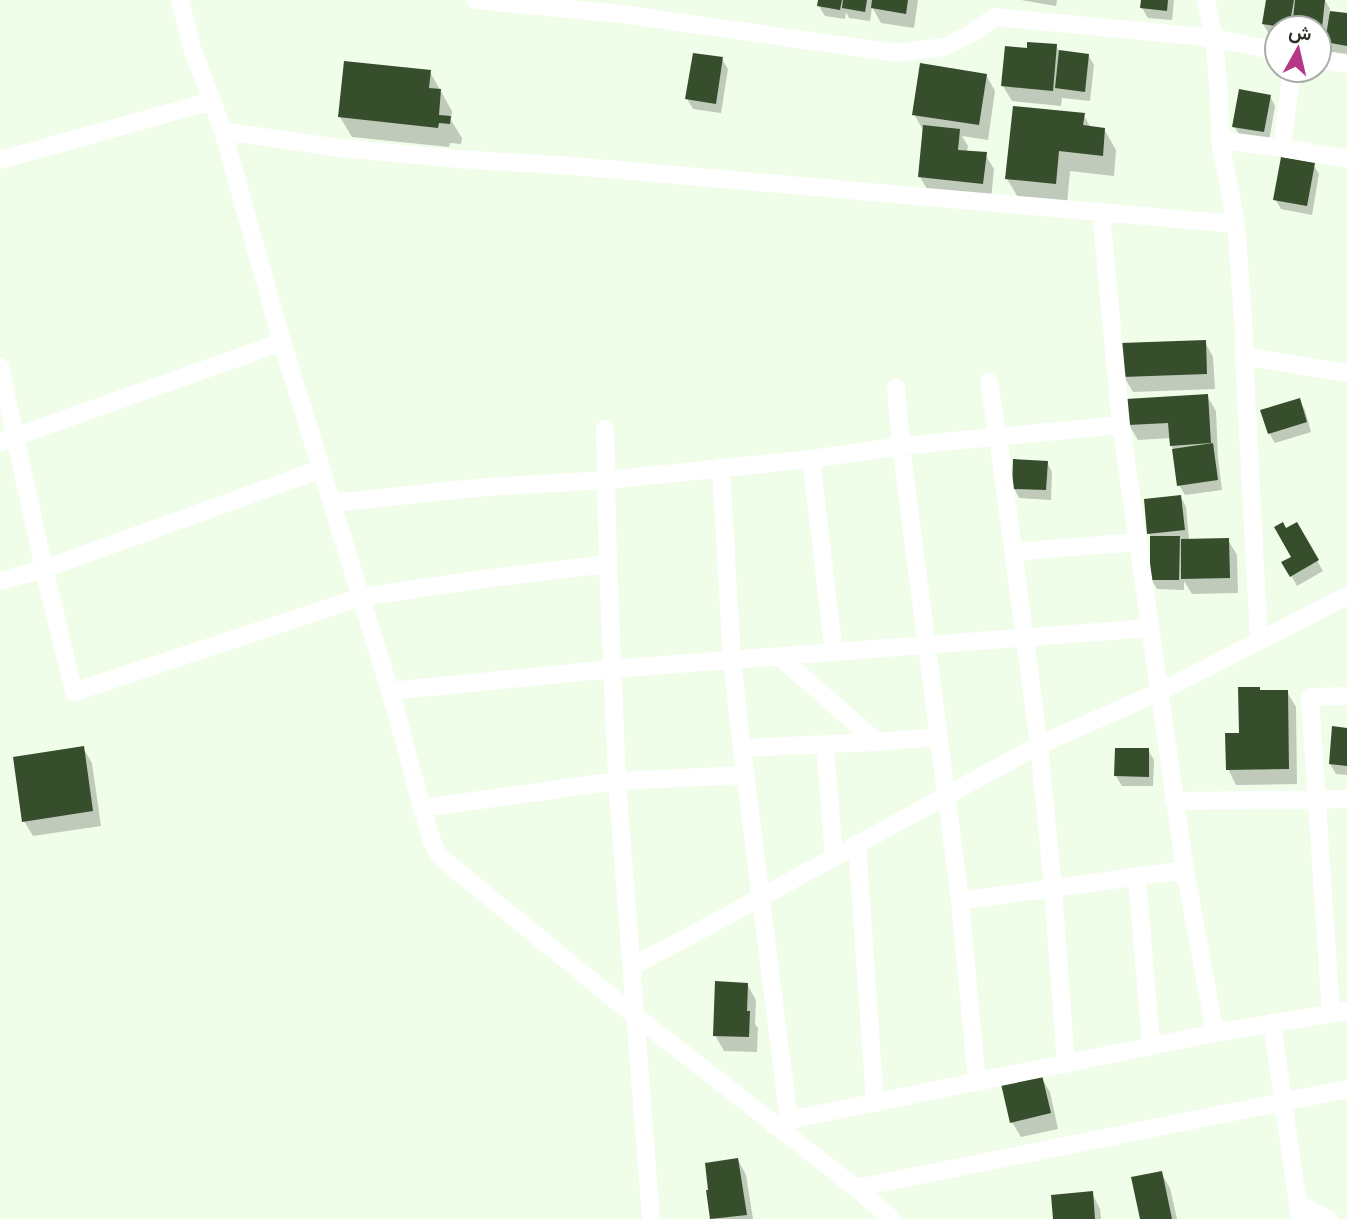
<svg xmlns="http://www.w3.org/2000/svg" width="1347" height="1219" viewBox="0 0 1347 1219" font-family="Commissioner,Vazirmatn,sans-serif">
<rect width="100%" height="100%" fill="#effde9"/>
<path fill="#0003" d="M820 0H918L914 28 881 23 872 7 870 21 849 18 846 12 845 19 825 16 819 6Z
M1021 0H1057L1056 6Z
M1143 0H1174L1172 20 1148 18 1142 8Z
M1267 0H1325L1330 9 1329 13 1347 15V54L1332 52 1327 43 1319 42V28H1277V35L1269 34 1263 24Z
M1056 46 1060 52 1088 55 1094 65 1090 101 1062 98 1061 106 1012 101 1003 86 1028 50Z
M722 59 728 69 721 113 693 109 687 99Z
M430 72 452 111 451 120 462 138 461 144 450 143 449 147 352 137 340 117Z
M986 75 995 91 988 140 962 136 968 146 967 152 985 154 994 169 991 199 929 192 920 177 923 130 914 114Z
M1270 96 1275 106 1269 141 1240 136 1234 126Z
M1083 114 1091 128 1104 129 1116 150 1114 176 1070 171 1067 204 1019 199 1007 179Z
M1313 164 1319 174 1312 215 1281 209 1275 199Z
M1205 342 1213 357 1215 389 1133 392 1124 377Z
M1207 396 1216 411 1218 458 1222 490 1185 495 1179 485 1174 451 1171 445V438L1138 440 1129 425Z
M1299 400 1305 410 1311 432 1275 443 1269 433Z
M1047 462 1052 472 1051 500 1019 498 1014 488Z
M1181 497 1186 507 1189 540H1228L1237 555 1238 593 1192 594 1184 581V590L1157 589 1151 579 1152 538 1149 533Z
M1296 524 1323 571 1297 586 1284 563 1293 558 1286 530Z
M1261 692H1287L1296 707 1297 784 1236 785 1228 769 1240 735Z
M1347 730V775L1336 774 1330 764Z
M83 748 92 763 101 826 33 836 24 821Z
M1148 750 1154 760 1153 786H1122L1116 776Z
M747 984 756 1000 755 1024 758 1028 757 1052 724 1051 715 1035Z
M1041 1077 1050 1092 1058 1129 1021 1137 1012 1122Z
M738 1160 746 1175 753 1219H712L708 1191Z
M1161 1173 1170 1188 1177 1219H1142Z
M1092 1193 1100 1209 1101 1219H1054Z"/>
<path fill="#364e2c" d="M818 0H842L840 10 817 6Z
M843 0H867L865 12 842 8Z
M872 0H908L906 14 871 8Z
M1141 0H1168L1167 11 1140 8Z
M1266 0H1294L1289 28 1262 24Z
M1295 0H1325L1321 37H1319V28H1292Z
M1330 11 1347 13V46L1325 42Z
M1027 42 1057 44 1053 91 1001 86 1005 46 1027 48Z
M1059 50 1089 54 1085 92 1055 88Z
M693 53 723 57 716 104 685 99Z
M344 61 431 70 429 88 441 89 439 115 451 116 450 124 439 123 438 128 338 117Z
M920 63 987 74 979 125 912 115Z
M1239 89 1271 95 1264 132 1232 127Z
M1013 106 1085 113 1083 125 1105 128 1103 156 1059 151 1056 184 1005 179Z
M923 125 960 129 958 150 987 152 983 184 918 177Z
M1281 157 1315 163 1307 206 1273 200Z
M1206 340 1207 374 1122 377 1121 343Z
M1208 394 1211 443 1170 446 1168 423 1128 425 1126 399Z
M1300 398 1307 422 1268 434 1260 410Z
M1213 443 1218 480 1177 486 1172 449Z
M1013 459 1048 461 1046 490 1012 489Z
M1181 495 1185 530 1147 534 1144 499Z
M1283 522 1286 528 1297 522 1319 560 1290 577 1281 562 1291 557 1274 527Z
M1150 536H1180L1179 580H1150Z
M1229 538 1230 578 1181 579V539Z
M1238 687H1260V690H1288L1289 769 1226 770 1225 733H1239Z
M1332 726 1347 728V766L1329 764Z
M84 746 93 811 22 822 13 757Z
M1115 748H1149V777L1114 776Z
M715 981 748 983 747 1011H750L749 1037 713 1036Z
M1042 1075 1051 1113 1010 1123 1001 1084Z
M738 1158 747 1215 710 1219 706 1190H708L705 1163Z
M1162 1171 1172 1219H1140L1131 1177Z
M1093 1191 1095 1219H1053L1051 1195Z"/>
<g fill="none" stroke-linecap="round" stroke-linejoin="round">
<path stroke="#fff" stroke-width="18" d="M180 0 192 48 223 131 282 342 394 704 422 808 432 841 438 854 450 865 614 999 856 1188 892 1219
M475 0 621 14 896 53 944 47 972 33 995 17 1214 38 1277 51
M1206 0 1214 38 1219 94 1220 140 1236 224 1244 332V356L1347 373
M1319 59 1347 64
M223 131 340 148 458 159 573 166 1236 224
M1220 140 1282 148 1347 159
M1282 148 1292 70
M0 160 212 101
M1101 212 1121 425
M1244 356 1259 641
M0 367 44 569 74 692 361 597 490 578 608 564
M989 382 998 437 1039 745 1053 888 1066 1064
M896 388 901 446 960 901 977 1082
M605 429 608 564 617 781 651 1219
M0 442 282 342
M811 459 834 653
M721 467 732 660 742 748 789 1120
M332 503 485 487 607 480 811 459 901 446 1121 425 1185 870 1215 1033 789 1120 774 1125
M1013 552 1137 542
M0 581 44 569 321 469
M780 657 877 742
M390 691 612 669 1149 628
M825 745 834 857
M742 748 877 742 938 737
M1174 801 1347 799
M422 808 617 781 745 775
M857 844 875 1103
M1137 876 1151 1046
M960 901 1185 870
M632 966 690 936 1039 745 1159 692 1347 596
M1331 1014 1310 697 1347 696
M1272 1023 1300 1219
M1215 1033 1347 1011
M856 1188 1347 1089
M1298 1203 1323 1217 1329 1219"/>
</g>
<g transform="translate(1298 49) rotate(8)"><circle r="33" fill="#ffffff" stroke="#abadaa" stroke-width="2"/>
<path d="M0-5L12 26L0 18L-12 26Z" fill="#b53785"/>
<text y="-10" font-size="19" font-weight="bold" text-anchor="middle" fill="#2c322a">ش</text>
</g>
</svg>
